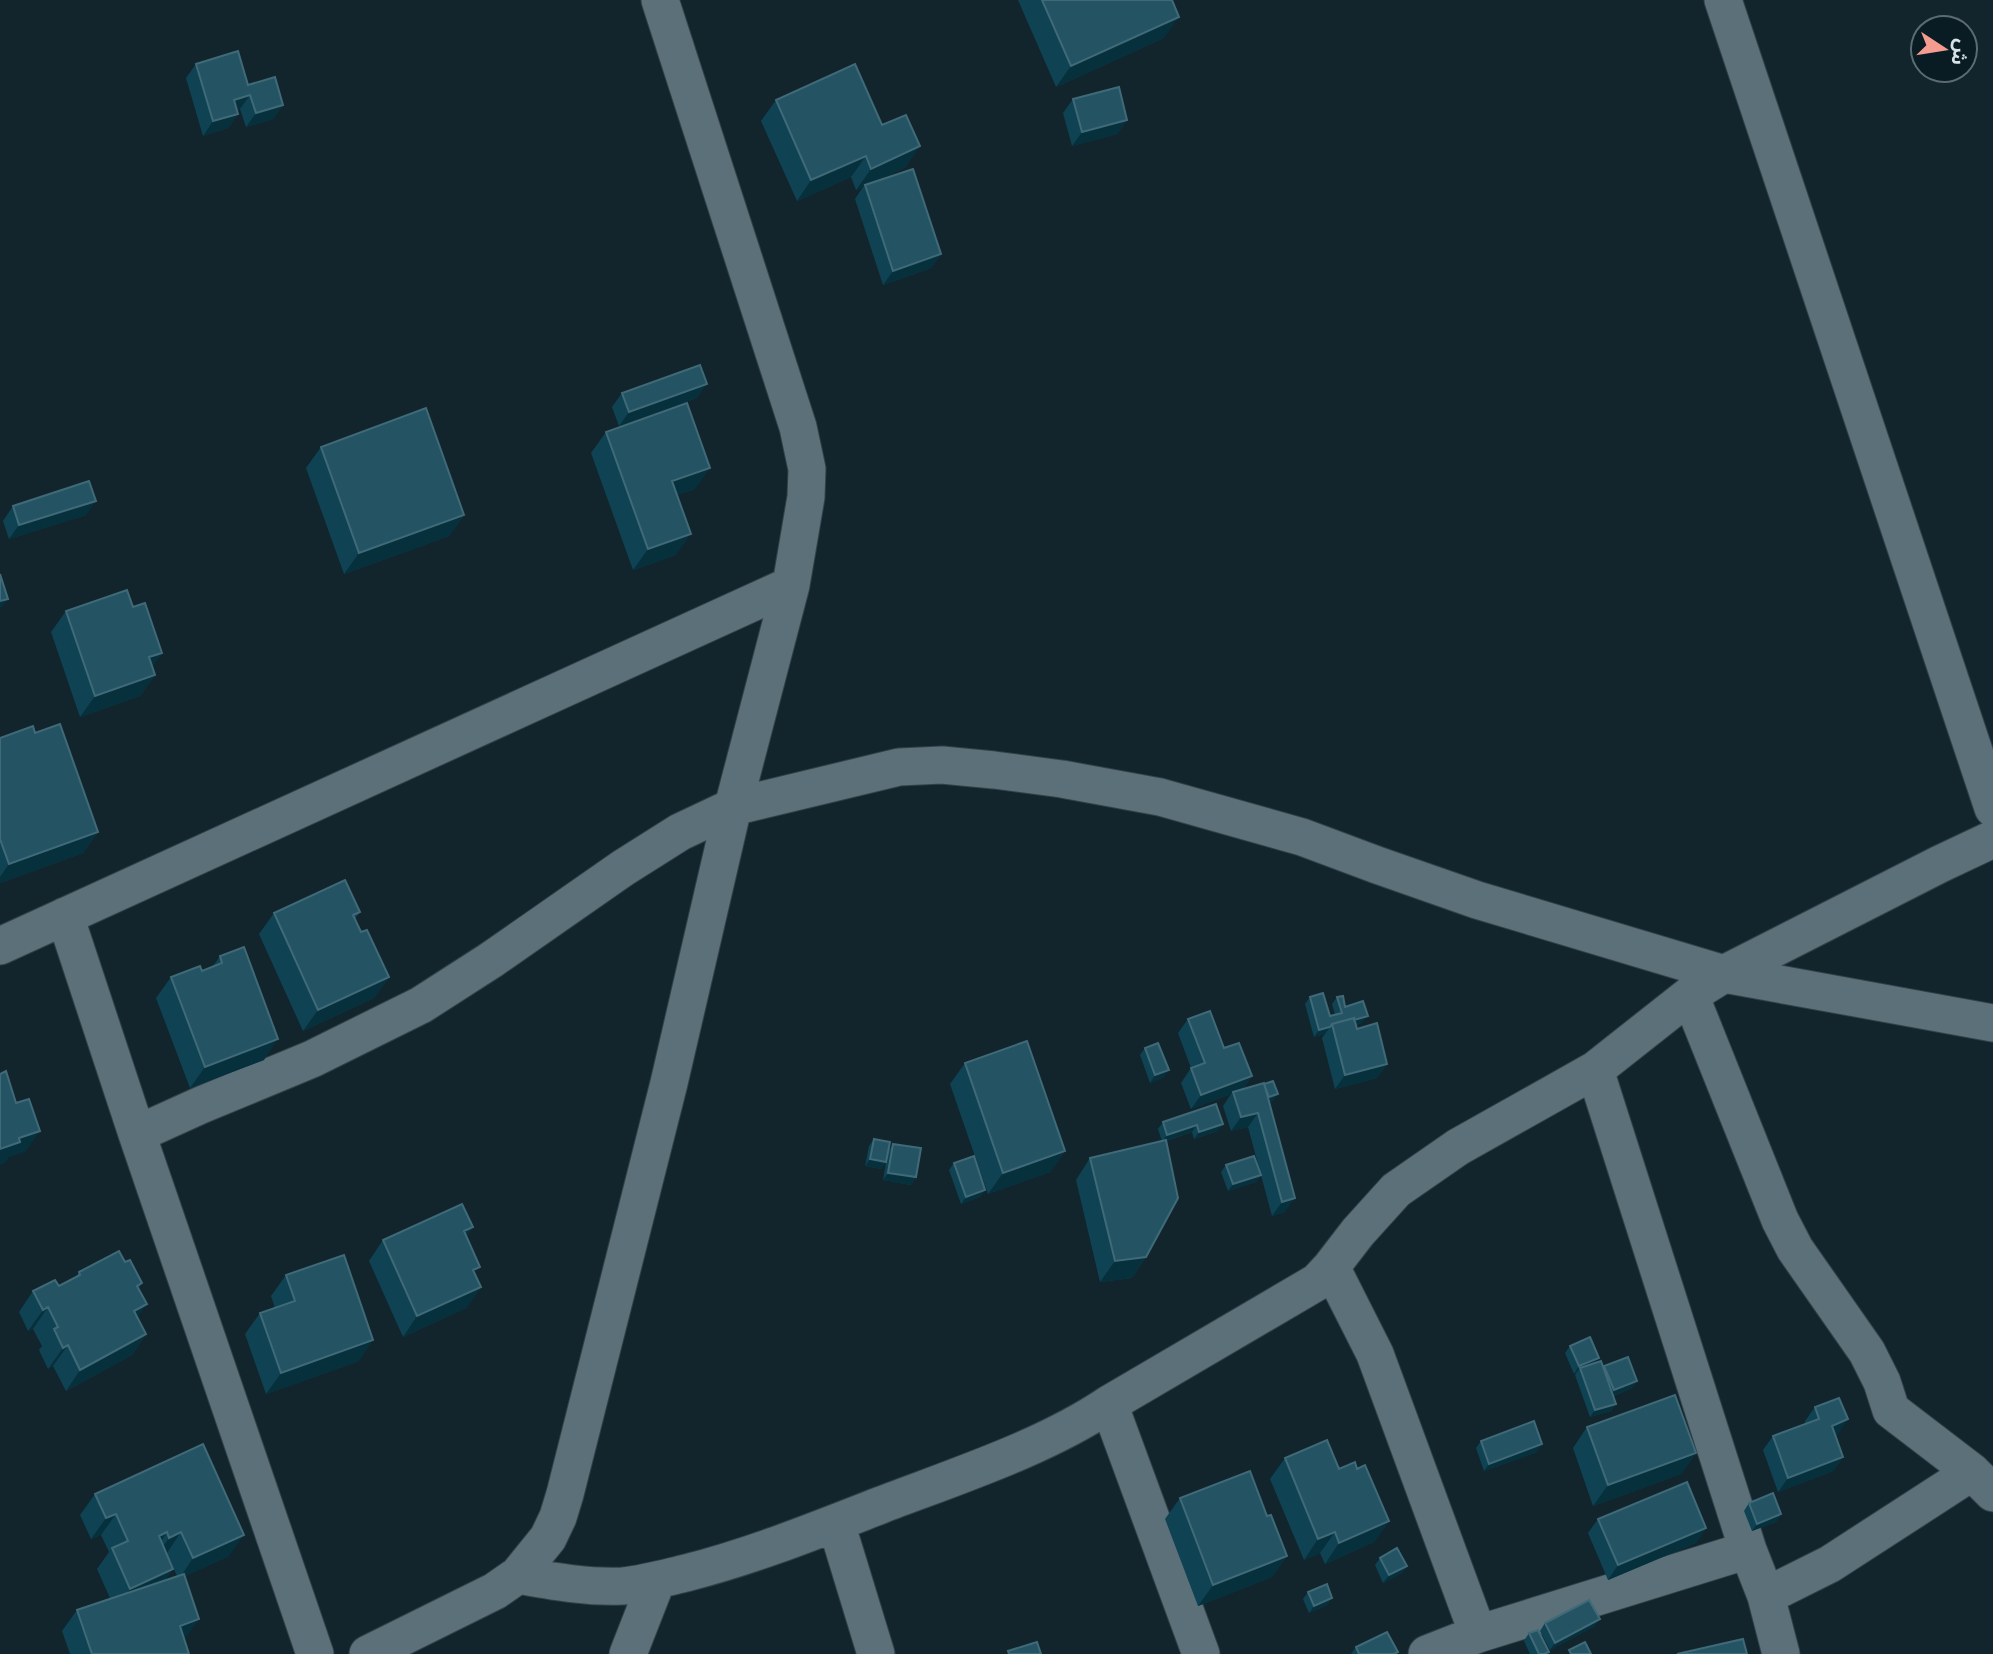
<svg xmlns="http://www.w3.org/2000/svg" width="1993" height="1654" viewBox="0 0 1993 1654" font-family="'DM Sans','Noto Sans Arabic',sans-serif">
<rect width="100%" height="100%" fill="#12252d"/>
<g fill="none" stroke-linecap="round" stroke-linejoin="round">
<g stroke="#334147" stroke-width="39">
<path id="minor" d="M1723 0 1993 808
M1993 839 1940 864 1724 974 1993 1023
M65 916 137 1134 315 1654
M0 946 791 585
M1690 995 1780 1220 1795 1249 1867 1352 1882 1382 1891 1410 1972 1472 1993 1493
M1595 1070 1748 1550 1766 1596 1781 1654
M137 1134 201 1105 312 1059 421 1005 491 960 623 868 680 832 733 807 899 767 942 765 994 770 1062 779 1160 797 1302 837 1377 865 1477 900 1724 974
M1331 1267 1375 1354 1478 1634
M1109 1404 1201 1654
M836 1523 876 1654
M518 1575C552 1581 588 1588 623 1586 644 1584 665 1578 686 1573 753 1556 817 1530 881 1505 954 1477 1044 1448 1109 1404L1317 1282 1331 1267 1358 1232 1396 1190 1458 1147 1595 1070 1690 995 1724 974
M1766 1596 1830 1564 1972 1472
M368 1654 495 1591 518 1575 548 1538 558 1517 565 1494 669 1083 733 807 791 585 806 497 807 469 798 427 660 0
M628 1654 657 1580
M1427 1654 1478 1634 1748 1550"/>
</g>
<use href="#minor" stroke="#5b7079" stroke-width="37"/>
</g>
<path fill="#0f4353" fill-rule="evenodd" d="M1018 0H1172L1164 38 1056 87Z
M196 64 248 85 283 105 273 119 246 127 240 109 237 110 238 114 228 128 203 136 186 78Z
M1073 99 1127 120 1117 134 1072 146 1063 113Z
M776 100 882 125 906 167 876 181 941 254 931 268 883 285 855 199 863 187 856 190 851 177 797 201 761 121Z
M622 393 697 398 619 426 612 407Z
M606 432 695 489 677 495 676 555 633 570 591 453Z
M321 447 464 515 449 536 344 574 306 468Z
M13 506 86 515 9 539 3 521Z
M133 607 162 653 152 666 155 675 140 696 80 717 51 632 66 611Z
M35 733 98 832 83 853 0 883V738Z
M360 912 355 919 361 932 389 977 374 998 303 1031 259 934 274 913Z
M220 956 264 1060 190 1088 156 998 171 977 202 971 213 966Z
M1310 997 1330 1016 1335 1015 1332 1004 1337 997 1362 1023 1356 1025 1357 1029 1387 1064 1377 1078 1335 1089 1322 1038 1325 1034 1314 1037 1305 1004Z
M1188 1019 1224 1048 1252 1076 1243 1089 1273 1101 1269 1102 1285 1212 1272 1216 1248 1127 1231 1131 1223 1106 1231 1094 1191 1109 1181 1083 1191 1068 1178 1033Z
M1145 1048 1164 1077 1150 1083 1140 1055Z
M965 1063 1065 1151 1050 1172 988 1194 950 1084Z
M1216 1104 1218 1131 1194 1139 1192 1132 1166 1141 1146 1257 1132 1278 1100 1282 1076 1180 1090 1158 1162 1141 1158 1129 1163 1122Z
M874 1139 888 1151 893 1144 916 1177 911 1185 883 1180 887 1156 886 1162 881 1169 865 1166 869 1146Z
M954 1163 985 1190 980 1197 961 1204 949 1170Z
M1226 1165 1261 1175 1256 1182 1228 1191 1221 1172Z
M473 1227 466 1237 475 1274 481 1287 466 1308 403 1337 369 1261 383 1240Z
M125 1262 142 1283 139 1288 137 1317 146 1334 132 1355 66 1391 53 1366 48 1369 39 1350 42 1346 33 1329 28 1331 19 1312 33 1291 59 1286 75 1278 79 1272Z
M286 1275 359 1361 266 1394 245 1334 260 1313 275 1308 271 1296Z
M1570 1346 1604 1367V1366L1637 1381 1632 1388 1613 1396 1616 1404 1611 1411 1590 1417 1575 1375 1577 1372 1574 1374 1565 1353Z
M1815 1407 1838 1434 1835 1435 1843 1457 1833 1471 1778 1492 1763 1450 1773 1436 1805 1424V1421Z
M1587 1427 1696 1453 1681 1474 1593 1506 1573 1448Z
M1481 1441 1537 1452 1484 1471 1476 1448Z
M203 1444 229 1556 185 1576 184 1639 189 1654H70L62 1631 77 1610 110 1598 97 1569 109 1552 101 1535 91 1539 80 1515 95 1494ZM167 1553 177 1576 166 1580Z
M1285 1458 1339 1469H1357L1389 1521 1374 1542 1325 1564 1320 1553 1304 1560 1270 1479Z
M1180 1498 1267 1516 1287 1556 1272 1577 1198 1606 1165 1519Z
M1749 1503 1781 1514 1776 1522 1752 1531 1744 1511Z
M1598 1519 1706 1528 1696 1543 1608 1580 1588 1533Z
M1380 1558 1407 1566 1402 1573 1383 1583 1375 1565Z
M1308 1592 1332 1598 1327 1605 1309 1613 1303 1599Z
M1545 1623 1595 1626 1550 1650 1540 1631Z
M1529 1633 1547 1654H1530L1524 1641Z
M1356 1647 1398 1652 1396 1654H1351Z"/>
<path fill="#07303d" d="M1179 17 1164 38 1056 87 1071 66Z
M250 95 240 109 224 114 234 100Z
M283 105 273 119 246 127 256 113Z
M238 114 228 128 203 136 213 121Z
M1127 120 1117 134 1072 146 1082 132Z
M920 146 906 167 865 186V185L863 187 856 190 871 169Z
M866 156 851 177 797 201 811 180Z
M941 254 931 268 883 285 893 271Z
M707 384 697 398 619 426 629 412Z
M710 468 695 489 657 502 672 481Z
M96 501 86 515 9 539 19 525Z
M464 515 449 536 344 574 359 553Z
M691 534 676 555 633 570 648 549Z
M8 599 0 609V601Z
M162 653 147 674 149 657Z
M155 675 140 696 80 717 95 696Z
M98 832 83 853 0 883V877L9 864Z
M389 977 374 998 303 1031 318 1010Z
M1368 1016 1362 1023 1334 1031 1333 1026Z
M1330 1027 1325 1034 1314 1037 1319 1030Z
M278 1039 264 1060 190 1088 205 1067Z
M1387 1064 1377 1078 1335 1089 1345 1075Z
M1169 1070 1164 1077 1150 1083 1155 1075Z
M1252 1076 1242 1090 1233 1092 1231 1094 1191 1109 1201 1095Z
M1278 1094 1273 1101 1264 1104 1269 1097Z
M1258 1113 1248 1127 1231 1131 1241 1117Z
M1223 1124 1218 1131 1194 1139 1199 1132Z
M1197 1125 1192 1132 1162 1142 1167 1135Z
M40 1131 25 1152 9 1157 5 1163 0 1165V1149L19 1138Z
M1065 1151 1050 1172 988 1194 1003 1173Z
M870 1159 886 1162 881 1169 865 1166Z
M888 1173 916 1177 911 1185 883 1180Z
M1261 1175 1256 1182 1228 1191 1233 1184Z
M985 1190 980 1197 961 1204 966 1197Z
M1295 1198 1285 1212 1272 1216 1282 1202Z
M473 1227 458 1248 464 1231Z
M1146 1257 1132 1278 1100 1282 1115 1261Z
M481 1287 466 1308 403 1337 417 1316Z
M147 1304 132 1325 134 1311Z
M48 1307 33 1329 28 1331 43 1310Z
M146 1334 132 1355 66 1391 80 1370Z
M373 1340 359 1361 266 1394 281 1373Z
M68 1345 53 1366 48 1369 63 1348Z
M1599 1358 1594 1365 1580 1368 1577 1372 1574 1374 1579 1366Z
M1637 1381 1632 1388 1609 1397 1614 1390Z
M1616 1404 1611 1411 1590 1417 1595 1410Z
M1848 1419 1838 1434 1822 1440 1832 1426Z
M1542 1444 1537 1452 1484 1471 1489 1464Z
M1696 1453 1681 1474 1593 1506 1608 1485Z
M1843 1457 1833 1471 1778 1492 1788 1478Z
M116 1514 101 1535 91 1539 106 1518Z
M1781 1514 1776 1522 1752 1531 1757 1524Z
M1389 1521 1374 1542 1325 1564 1339 1543Z
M1706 1528 1696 1543 1608 1580 1618 1565Z
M167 1532 153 1554 159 1536Z
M181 1532 167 1553 154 1559 169 1538Z
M1335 1532 1320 1553 1304 1560 1318 1539Z
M244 1535 229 1556 179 1579 193 1558Z
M1287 1556 1272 1577 1198 1606 1213 1585Z
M1407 1566 1402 1573 1383 1583 1389 1575Z
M173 1569 159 1590 115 1610 130 1589Z
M1332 1598 1327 1605 1309 1613 1314 1606Z
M199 1619 184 1640 180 1626Z
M1600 1619 1595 1626 1550 1650 1555 1643Z"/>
<path fill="#245463" stroke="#406a78" stroke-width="2" d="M1042 0H1172L1179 17 1071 66Z
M238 51 248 85 275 77 283 105 256 113 250 95 234 100 238 114 213 121 196 64Z
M855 64 882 125 906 115 920 146 871 169 866 156 811 180 776 100Z
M1119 87 1127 120 1082 132 1073 99Z
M913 169 941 254 893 271 865 185Z
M700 365 707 384 629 412 622 393Z
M687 403 710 468 672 481 691 534 648 549 606 432Z
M426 408 464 515 359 553 321 447Z
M89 481 96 501 19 525 13 506Z
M0 574 8 599 0 601Z
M127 590 133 607 145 603 162 653 149 657 155 675 95 696 66 611Z
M60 724 98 832 9 864 0 839V738L33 726 35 733Z
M345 880 360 912 353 915 361 932 367 930 389 977 318 1010 274 913Z
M244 947 278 1039 205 1067 171 977 200 966 202 971 222 963 220 956Z
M1323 993 1330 1016 1342 1013 1337 997 1343 996 1345 1007 1363 1001 1368 1016 1354 1020V1018L1332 1024 1330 1027 1319 1030 1310 997Z
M1210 1011 1224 1048 1239 1043 1252 1076 1201 1095 1191 1068 1205 1063 1188 1019Z
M1354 1018 1357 1029 1377 1023 1387 1064 1345 1075 1332 1024Z
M1027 1041 1065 1151 1003 1173 965 1063Z
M1158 1043 1169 1070 1155 1075 1145 1048Z
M6 1071 16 1103 29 1099 40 1131 19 1138 20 1142 0 1149V1074Z
M1273 1081 1278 1094 1269 1097 1264 1084Z
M1264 1083 1295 1198 1282 1202 1258 1113 1241 1117 1233 1092Z
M1216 1104 1223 1124 1199 1132 1197 1125 1167 1135 1163 1122Z
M874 1139 890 1142 886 1162 870 1159Z
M1166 1140 1178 1198 1146 1257 1115 1261 1090 1158Z
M893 1144 921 1148 916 1177 888 1173Z
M974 1156 985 1190 966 1197 954 1163Z
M1254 1156 1261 1175 1233 1184 1226 1165Z
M462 1204 473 1227 464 1231 480 1267 473 1270 481 1287 417 1316 383 1240Z
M119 1251 125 1262 130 1260 142 1283 137 1286 147 1304 134 1311 146 1334 80 1370 68 1345 63 1348 54 1329 58 1327 48 1307 43 1310 33 1291 55 1280 59 1286 80 1275 79 1272Z
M344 1255 373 1340 281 1373 260 1313 295 1301 286 1275Z
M1590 1337 1599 1358 1579 1366 1570 1346Z
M1628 1357 1637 1381 1614 1390 1604 1366Z
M1601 1361 1616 1404 1595 1410 1580 1368Z
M1675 1395 1696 1453 1608 1485 1587 1427Z
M1839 1398 1848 1419 1832 1426 1843 1457 1788 1478 1773 1436 1819 1419 1815 1407Z
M1534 1421 1542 1444 1489 1464 1481 1441Z
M1327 1440 1339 1469 1355 1462 1357 1469 1365 1465 1389 1521 1339 1543 1335 1532 1318 1539 1285 1458Z
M203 1444 244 1535 193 1558 181 1532 169 1538 167 1532 159 1536 173 1569 130 1589 112 1548 128 1541 116 1514 106 1518 95 1494Z
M1250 1471 1267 1516 1271 1515 1287 1556 1213 1585 1180 1498Z
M1687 1482 1706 1528 1618 1565 1598 1519Z
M1773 1493 1781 1514 1757 1524 1749 1503Z
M1397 1548 1407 1566 1389 1575 1380 1558Z
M184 1574 199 1619 180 1626 189 1654H92L77 1610Z
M1327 1584 1332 1598 1314 1606 1308 1592Z
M1589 1600 1600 1619 1555 1643 1545 1623Z
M1538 1630 1549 1652 1544 1654H1539L1529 1633Z
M1387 1632 1398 1652 1394 1654H1359L1356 1647Z
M1743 1639 1747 1654H1677Z
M1037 1642 1041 1654H1009L1008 1651Z
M1585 1642 1591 1654H1571L1569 1650Z"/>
<g transform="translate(1944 49) rotate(102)"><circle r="33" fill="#091c23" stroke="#5b6b71" stroke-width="2"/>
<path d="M0-5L12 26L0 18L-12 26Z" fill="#f59c91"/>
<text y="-10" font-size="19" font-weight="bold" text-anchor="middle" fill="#d6e2e7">ش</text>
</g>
</svg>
